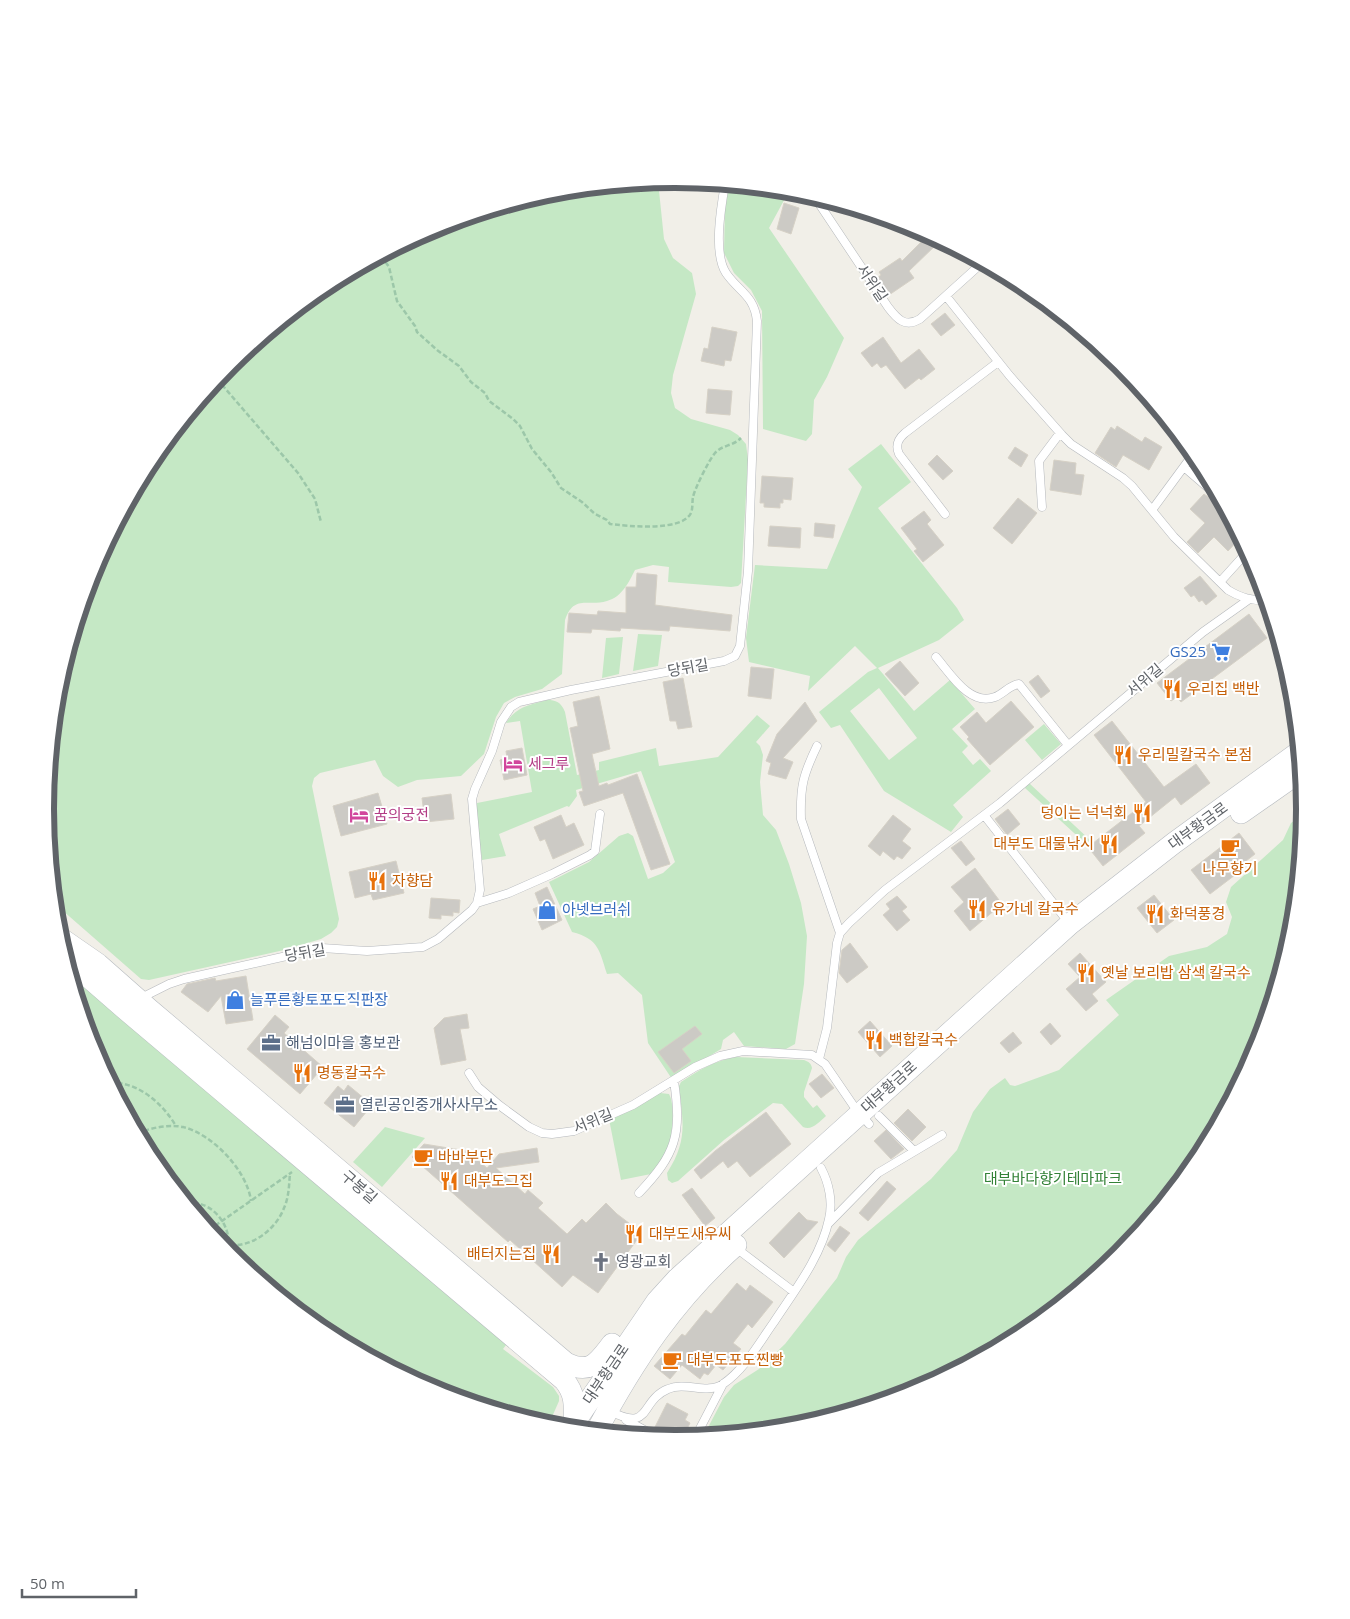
<svg xmlns="http://www.w3.org/2000/svg" width="1350" height="1619" viewBox="0 0 1350 1619" font-family="'Open Sans','Noto Sans KR',sans-serif">
<rect width="100%" height="100%" fill="#f1efe8"/>
<path fill="#c5e8c5" fill-rule="evenodd" d="M658 181 664 239 673 258 692 273 696 294 673 375 671 393 675 408 691 419 730 430 738 435 746 444 748 460 741 583 738 586 731 587 668 582 669 567 653 565 635 570C629 582 622 597 607 601 588 607 574 594 565 620L562 674 542 689 515 697 504 703 496 717 484 754 461 776 417 780 398 787 383 776 375 760 320 773 314 778 312 786 339 919 337 927 331 933 321 939 284 950 149 980 141 979 54 903 45 809 57 686 93 568 151 459 230 364 325 286 434 227 552 192Z
M728 185 789 191 769 228 844 338 827 377 814 400 812 434 806 441 763 429 762 311 751 290 734 273 724 253 725 205Z
M881 444 911 482 878 508 957 608 964 620 939 640 878 668 914 711 950 680 975 709 952 729 968 746 962 752 973 765 980 759 991 771 953 805 963 817 951 832 884 791 840 725 831 728 819 712 868 672 877 668 855 646 808 691 810 676 749 662 746 638 755 565 827 569 862 487 848 469ZM879 688 917 738 889 760 850 711Z
M638 634 662 635 658 666 633 671Z
M623 637 619 674 602 678 606 638Z
M547 700C556 700 561 702 565 712L577 775 599 770V762L656 748 659 766 718 757 757 715 770 726 756 742 760 746 763 755 760 782 763 815 776 830 789 864 801 903 807 936 804 984 795 1044 786 1049 744 1046 734 1032 723 1040 721 1049 672 1079 648 1043 642 995 618 973 607 974C599 950 599 939 572 932L549 882 589 862 619 836 628 833 633 836 648 879 663 873 675 862 641 771 576 790 577 796 569 807 567 806 499 834 506 856 482 860 477 821V803L532 792 520 721 506 723C516 707 529 705 547 700Z
M1044 724 1061 744 1042 760 1025 740Z
M1029 783 1090 840 1086 844 1025 788Z
M1305 813 1293 933 1257 1051 1199 1160 1120 1255 1025 1333 916 1392 798 1427 703 1437 724 1397 734 1385 759 1369 785 1344 837 1278 846 1257 858 1240 931 1179 957 1150 973 1112 990 1089 1005 1078 1010 1085 1015 1086 1059 1070 1119 1015 1106 1000 1169 956 1207 947 1227 934 1232 917 1226 902 1231 887 1283 840 1291 823Z
M68 967 509 1341 503 1349 553 1387 559 1396V1401L548 1426 434 1391 325 1333 229 1255 151 1159 93 1050Z
M736 1057 804 1060C809 1062 811 1063 812 1068L804 1092V1097L813 1108 817 1105 826 1116C819 1122 812 1131 803 1127L782 1104 773 1103 724 1140 678 1181 672 1183 668 1180 667 1173C688 1140 683 1123 679 1086L681 1082C697 1071 716 1060 736 1057Z
M660 1093 669 1094C676 1106 672 1139 667 1152 664 1160 656 1167 651 1174L621 1180 609 1119 638 1106Z
M385 1127 425 1138 382 1187 353 1162Z"/>
<path fill="#cccac5" stroke="#d6d1c6" d="M784 203 799 208 791 234 777 229Z
M929 234 939 242 909 271 914 278 889 295 877 278 881 275 879 272 900 258 902 261Z
M945 313 955 325 941 336 931 324Z
M712 327 737 332 731 361 725 360 724 366 701 361 704 348 708 349Z
M883 337 901 363 919 349 935 369 921 380 919 378 905 389 886 365 881 368 877 363 872 367 861 353Z
M708 389 732 391 730 415 706 413Z
M1117 426 1142 442 1145 437 1162 447 1149 470 1123 455 1116 467 1095 453 1111 427 1115 430Z
M1015 447 1028 455 1021 467 1008 458Z
M937 455 953 471 943 480 928 464Z
M1054 460 1076 463 1075 474 1084 475 1081 495 1050 490Z
M762 476 793 478 791 500 783 499V503H780V508L764 507V503H760Z
M1204 494 1225 509 1229 516 1224 522 1240 538 1228 551 1214 537 1198 553 1187 542 1205 523 1190 509Z
M1018 498 1037 513 1012 544 993 528Z
M924 511 931 520 927 524 944 545 923 562 914 551 917 549 901 528Z
M815 523 835 525 833 538 814 536Z
M770 526 801 528 800 548 768 546Z
M637 573 657 575 655 605 732 615 730 631 670 626 669 631 621 628 620 631 592 629 591 633 567 632 569 613 597 615 598 611 626 613V587H636Z
M1200 576 1217 596 1206 605 1202 600 1199 602 1194 595 1191 597 1184 588Z
M1249 614 1267 638 1181 702 1177 697 1171 701 1157 683Z
M900 661 919 683 905 696 885 674Z
M751 667 774 669 771 699 748 696Z
M1038 675 1050 691 1041 698 1029 682Z
M683 678 692 727 678 729 676 721H670L663 682Z
M599 696 610 749 592 754 599 786 607 783 608 785 637 774 670 864 651 870 623 793 584 806 579 792 583 791 570 728 578 726 573 702Z
M1011 701 1034 727 990 765 967 739 969 737 960 727 977 712 986 723Z
M805 702 817 721 783 758 793 762 786 779 768 774 771 763 766 761 777 734Z
M1112 721 1164 787 1196 764 1210 783 1181 805 1175 797 1139 826 1145 833 1103 866 1088 847 1146 802 1094 735Z
M522 748 527 775 504 780 500 760 507 758 506 751Z
M378 793 387 824 341 836 333 806Z
M451 794 454 819 425 822 422 798Z
M1008 809 1020 824 1007 835 995 819Z
M561 815 566 827 574 823 584 845 553 859 545 839 540 841 534 827Z
M893 815 911 829 902 841 911 848 902 859 897 856 894 860 883 851 880 856 868 846Z
M1239 833 1255 854 1232 872 1235 875 1210 894 1191 870Z
M961 841 975 859 966 866 951 848Z
M396 861 404 893 373 900 371 894 355 898 349 872Z
M975 868 1002 904 970 931 954 911 964 902 951 887Z
M547 887 562 920 542 930 533 909 540 906 535 893Z
M1154 895 1174 920 1157 933 1137 908Z
M897 896 907 907 902 911 910 920 897 931 883 915 890 909 886 904Z
M431 898 460 900 459 913 453 912V916L441 915V919L429 918Z
M850 943 868 967 847 983 839 973 842 950Z
M1080 953 1106 982 1092 994 1098 1001 1086 1011 1066 989 1080 977 1068 964Z
M246 976 253 1020 226 1024 221 996 208 1012 181 992 187 984 215 978 216 981Z
M467 1014 469 1028 460 1029 466 1060 441 1065 434 1028 444 1018Z
M275 1015 289 1027 284 1033 323 1067 300 1094 247 1049Z
M870 1021 892 1046 880 1057 858 1032Z
M1050 1023 1061 1036 1051 1045 1040 1032Z
M695 1026 702 1034 682 1049 691 1061 674 1073 658 1052Z
M1013 1032 1022 1043 1009 1053 1000 1043Z
M822 1074 834 1088 821 1098 809 1084Z
M348 1085 365 1099 360 1105 367 1111 354 1127 324 1103 338 1086 344 1091Z
M908 1109 926 1127 912 1141 894 1123Z
M766 1112 791 1144 750 1177 737 1161 728 1168 723 1161 701 1179 694 1170 715 1151Z
M886 1130 904 1149 891 1159 874 1141Z
M424 1144 467 1151 487 1168 499 1154 537 1148 539 1162 496 1168 525 1194 528 1190 543 1203 538 1208 567 1234 582 1219 586 1223 606 1203 617 1214 642 1233 598 1293 573 1275 562 1287 510 1240 508 1242 412 1157Z
M887 1181 896 1189 868 1221 859 1213Z
M692 1188 715 1218 705 1226 682 1195Z
M799 1212 807 1220 818 1222 784 1258 769 1243Z
M840 1226 850 1233 835 1252 827 1245Z
M737 1283 746 1291 750 1285 773 1302 752 1328 748 1324 733 1343 741 1349 723 1370 716 1365 708 1375 704 1373 700 1379 682 1365 670 1379 654 1366 682 1334 685 1336 706 1310 711 1314Z
M667 1403 688 1414 685 1420 690 1423 682 1439H673L654 1429Z"/>
<g fill="none" stroke-linecap="round" stroke-linejoin="round">
<g stroke="#b5b8bc" stroke-width="9">
<path id="lane" d="M814 196 888 307C897 319 905 328 920 319L982 263
M946 296 1009 375 1062 435 1071 444 1123 478 1132 486 1174 537 1228 590C1241 598 1252 601 1267 600
M1184 467 1220 498
M1042 507 1039 461 1060 433
M1152 510 1194 453
M945 514 899 454C895 445 898 439 905 433L998 362
M1220 582 1248 551
M936 657C950 673 970 707 995 697 1003 694 1010 685 1019 684L1068 745
M817 746C803 775 800 787 801 819L840 933
M984 815 1069 923
M477 903 509 893 552 874 590 855 595 851 600 814
M139 999 169 984 184 979 322 948 367 951 423 947 438 939 472 910 477 903 480 890 472 799 475 789 492 751 501 722 511 707 519 702 571 690 724 661 735 656 740 646 748 571 757 321C754 295 739 292 726 273 713 253 721 207 725 184
M819 1059 827 1028 837 943 840 933 849 923 885 890 1000 803 1203 632 1248 600
M469 1073 478 1087 499 1105 529 1127 542 1133 552 1134 574 1131 633 1105 695 1067 720 1056 743 1051 812 1055 825 1064 853 1105 869 1124
M879 1116 913 1150
M639 1193C676 1154 682 1135 674 1081
M828 1224 878 1173 942 1135
M736 1248 794 1292
M610 1411C652 1433 639 1401 668 1389 686 1381 707 1395 723 1384 745 1369 759 1343 774 1322 795 1290 821 1257 829 1219 833 1202 829 1183 821 1168
M626 1420 659 1438
M695 1438 723 1384"/>
</g>
<g stroke="#b6babf" stroke-width="22">
<path id="secondary" d="M1241 813 1301 771
M59 937 98 964 149 1009 566 1363C591 1375 598 1362 612 1344
M64 951 86 975 125 1009 564 1380C575 1393 575 1405 574 1422
M570 1429 657 1301 677 1279 1070 924 1174 843 1299 752
M596 1432C634 1361 675 1299 736 1245"/>
</g>
<path stroke="#9cc7a9" stroke-width="2.5" stroke-dasharray="5 2.5" stroke-linecap="butt" d="M381 256 389 267 397 301 415 326 417 332 437 350 459 366 471 382 485 393 489 401 513 419 520 426 532 449 551 472 561 488 582 502 595 514 607 520 610 524C627 526 682 532 691 513 693 508 692 502 693 497 695 488 709 460 715 453 722 445 733 446 741 438
M217 379 298 473 315 499 321 522
M110 1083C138 1081 163 1104 176 1126
M137 1133C152 1128 167 1124 183 1127 212 1134 247 1170 251 1201
M186 1202C214 1201 233 1226 228 1253
M209 1230 292 1172
M230 1245C253 1247 276 1229 284 1208 289 1197 289 1185 290 1173"/>
<use href="#lane" stroke="#fff" stroke-width="8"/>
<use href="#secondary" stroke="#fff" stroke-width="21"/>
</g>
<defs>
<g id="supermarket-bare" transform="scale(1.5)"><path d="M-6-5.5h2.5l.6 2H6L4.5 2H-2.5L-4.4-4H-6ZM-1.5 3.2a1.3 1.3 0 1 0 .1 0ZM3 3.2a1.3 1.3 0 1 0 .1 0Z" fill="#3f7fe0" stroke="#fff" stroke-width="2.5" paint-order="stroke"/></g>
<g id="restaurant-bare" transform="scale(1.5)"><path d="M-5-6h1v4h1v-4h1v4h1v-4h1v5L-1.5 .5V6h-2V.5L-5-1ZM5-6V6H3V1.5H1.5Q1.5-4 5-6Z" fill="#e8710a" stroke="#fff" stroke-width="2.5" paint-order="stroke"/></g>
<g id="hotel-bare" transform="scale(1.5)"><path d="M-6-4.5h1.5V1H6V5H4.5V3h-9V5H-6ZM-4 0a1.8 1.8 0 1 1 3.6 0ZM.5 0V-2.5h3Q6-2.5 6 0Z" fill="#d1479c" stroke="#fff" stroke-width="2.5" paint-order="stroke"/></g>
<g id="cafe-bare" transform="scale(1.5)"><path d="M-5.5-4.5H6V0H3Q3 3.5 0 3.5H-2.5Q-5.5 3.5-5.5 0ZM3-3.2v2h1.7v-2ZM-6 4.5H4V6H-6Z" fill="#e8710a" stroke="#fff" stroke-width="2.5" paint-order="stroke"/></g>
<g id="shop-bare" transform="scale(1.5)"><path d="M-5-2.5h2.3a2.7 3.5 0 0 1 5.4 0H5L5.5 6h-11ZM-1.5-2.5h3a1.5 2.3 0 0 0-3 0Z" fill="#3f7fe0" stroke="#fff" stroke-width="2.5" paint-order="stroke"/></g>
<g id="office-bare" transform="scale(1.5)"><path d="M-6-3h4V-5.5h4V-3h4V5H-6ZM-1-4.5V-3h2v-1.5ZM-6 0V1H6V0Z" fill="#5c6f8a" stroke="#fff" stroke-width="2.5" paint-order="stroke"/></g>
<g id="church-bare" transform="scale(1.5)"><path d="M-1.2-6h2.4v3.5h3.3v2.4h-3.3V6h-2.4V-.1h-3.3v-2.4h3.3Z" fill="#6b7280" stroke="#fff" stroke-width="2.5" paint-order="stroke"/></g>
</defs>
<g fill-rule="evenodd">
<use href="#supermarket-bare" x="1221" y="652"/>
<use href="#restaurant-bare" x="1172" y="689"/>
<use href="#restaurant-bare" x="1123" y="755"/>
<use href="#hotel-bare" x="513" y="764"/>
<use href="#restaurant-bare" x="1142" y="813"/>
<use href="#hotel-bare" x="359" y="815"/>
<use href="#restaurant-bare" x="1109" y="844"/>
<use href="#cafe-bare" x="1230" y="847"/>
<use href="#restaurant-bare" x="377" y="881"/>
<use href="#restaurant-bare" x="977" y="909"/>
<use href="#shop-bare" x="547" y="910"/>
<use href="#restaurant-bare" x="1155" y="914"/>
<use href="#restaurant-bare" x="1086" y="973"/>
<use href="#shop-bare" x="235" y="1000"/>
<use href="#restaurant-bare" x="874" y="1040"/>
<use href="#office-bare" x="271" y="1043"/>
<use href="#restaurant-bare" x="302" y="1073"/>
<use href="#office-bare" x="345" y="1105"/>
<use href="#cafe-bare" x="423" y="1157"/>
<use href="#restaurant-bare" x="449" y="1181"/>
<use href="#restaurant-bare" x="634" y="1234"/>
<use href="#restaurant-bare" x="551" y="1254"/>
<use href="#church-bare" x="601" y="1262"/>
<use href="#cafe-bare" x="672" y="1360"/>
</g>
<g text-anchor="middle" stroke-width="4" stroke-linejoin="round" paint-order="stroke">
<g font-size="15" fill="#5f6368" stroke="#fff">
<text transform="translate(872 283) rotate(56)" y="5">서위길</text>
<text transform="translate(688 668) rotate(-10)" y="5">당뒤길</text>
<text transform="translate(1145 680) rotate(-40)" y="5">서위길</text>
<text transform="translate(1198 826) rotate(-36)" y="5">대부황금로</text>
<text transform="translate(305 953) rotate(-10)" y="5">당뒤길</text>
<text transform="translate(889 1087) rotate(-42)" y="5">대부황금로</text>
<text transform="translate(593 1121) rotate(-22)" y="5">서위길</text>
<text transform="translate(359 1187) rotate(41)" y="5">구봉길</text>
<text transform="translate(606 1374) rotate(-56)" y="5">대부황금로</text>
</g>
<g font-size="15" fill="#366cbe" stroke="#fff" text-anchor="start">
<text x="1206" y="657" text-anchor="end">GS25</text>
<text x="562" y="915">아넷브러쉬</text>
<text x="250" y="1005">늘푸른황토포도직판장</text>
</g>
<g font-size="15" fill="#c56008" stroke="#fff" text-anchor="start">
<text x="1187" y="694">우리집 백반</text>
<text x="1138" y="760">우리밀칼국수 본점</text>
<text x="1127" y="818" text-anchor="end">덩이는 넉넉회</text>
<text x="1094" y="849" text-anchor="end">대부도 대물낚시</text>
<text x="1230" y="874" text-anchor="middle">나무향기</text>
<text x="392" y="886">자향담</text>
<text x="992" y="914">유가네 칼국수</text>
<text x="1170" y="919">화덕풍경</text>
<text x="1101" y="978">옛날 보리밥 삼색 칼국수</text>
<text x="889" y="1045">백합칼국수</text>
<text x="317" y="1078">명동칼국수</text>
<text x="438" y="1162">바바부단</text>
<text x="464" y="1186">대부도그집</text>
<text x="649" y="1239">대부도새우씨</text>
<text x="536" y="1259" text-anchor="end">배터지는집</text>
<text x="687" y="1365">대부도포도찐빵</text>
</g>
<g font-size="15" fill="#b23c85" stroke="#fff" text-anchor="start">
<text x="528" y="769">세그루</text>
<text x="374" y="820">꿈의궁전</text>
</g>
<g font-size="15" fill="#4e5e75" stroke="#fff" text-anchor="start">
<text x="286" y="1048">해넘이마을 홍보관</text>
<text x="360" y="1110">열린공인중개사사무소</text>
</g>
<g font-size="15" fill="#348238" stroke="#fff">
<text x="1053" y="1184">대부바다향기테마파크</text>
</g>
<g font-size="15" fill="#5b616d" stroke="#fff" text-anchor="start">
<text x="616" y="1267">영광교회</text>
</g>
</g>
<path d="M0 0H1350V1619H0ZM54 809a621 621 0 1 1 1242 0a621 621 0 1 1-1242 0Z" fill="#fff" fill-rule="evenodd"/>
<path fill="none" stroke="#5f6368" stroke-width="6" d="M54 809a621 621 0 1 1 1242 0a621 621 0 1 1-1242 0Z"/>
<path d="M22 1589v8h114v-8" fill="none" stroke="#5f6368" stroke-width="2.5"/>
<text x="30" y="1589" font-size="15" fill="#5f6368" stroke="#ffffff" stroke-width="4" paint-order="stroke">50 m</text>
</svg>
